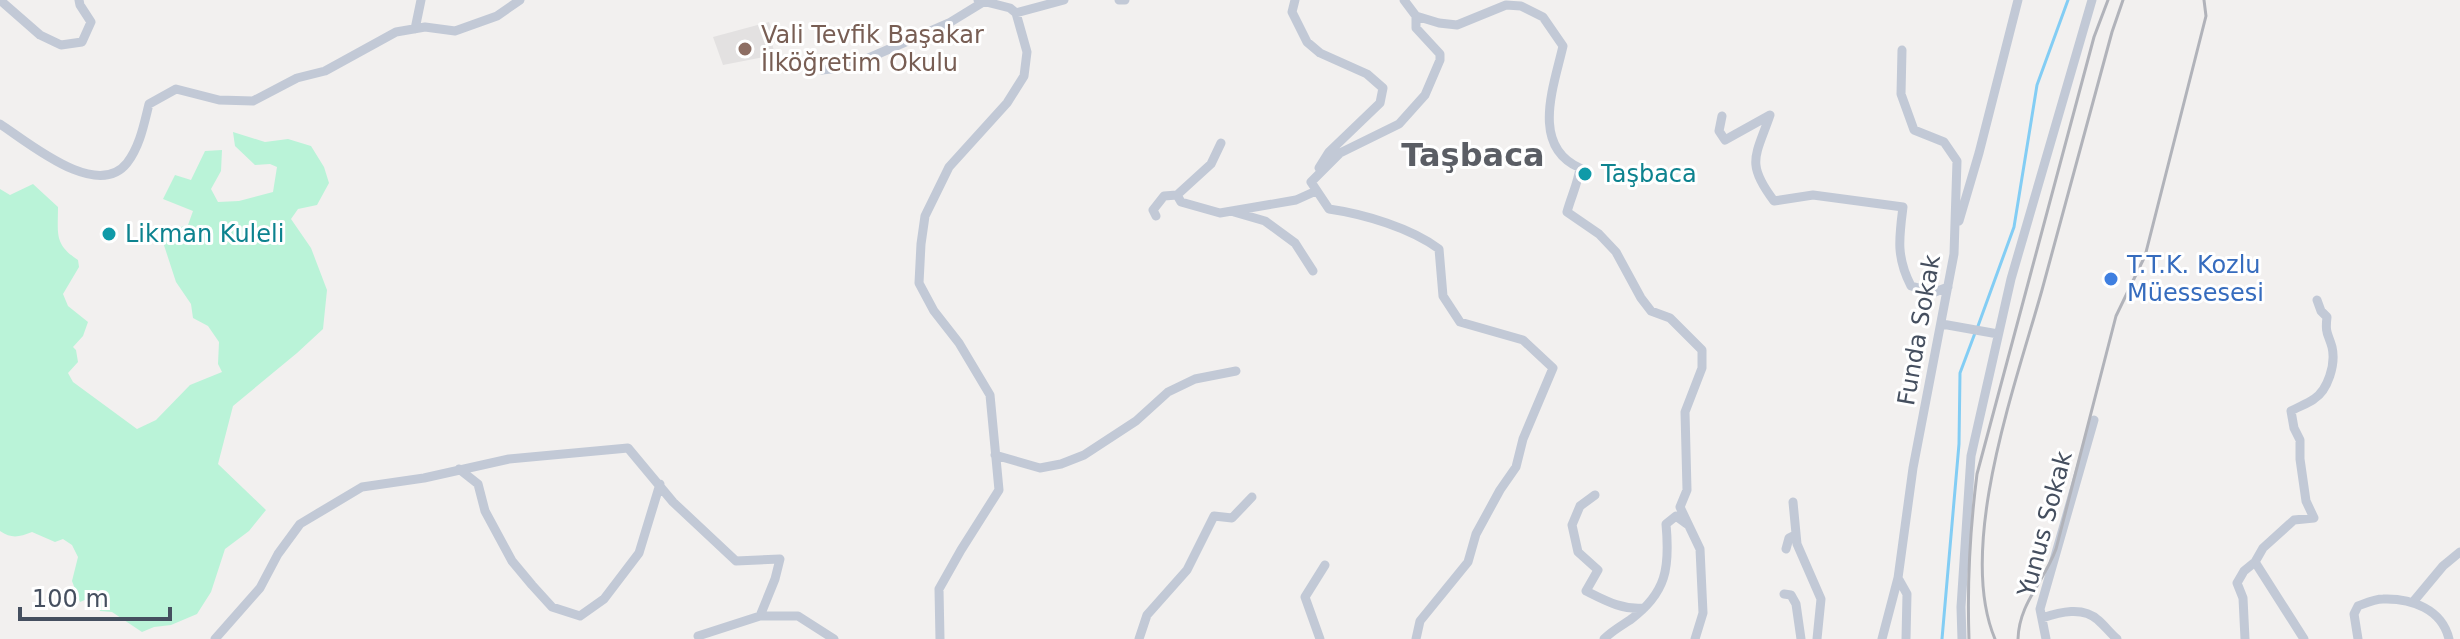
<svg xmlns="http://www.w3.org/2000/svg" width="2460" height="639" viewBox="0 0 2460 639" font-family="'DejaVu Sans',sans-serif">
<rect width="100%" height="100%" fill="#f2f0ef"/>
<path fill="#e3e1e1" d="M769 22 777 42 772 43 775 55 723 65 713 37Z"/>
<path fill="#baf3d8" d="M233 132 265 142 288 139 311 146 324 167 329 183 317 205 298 209 291 219 311 248 327 290 323 329 297 353 233 406 218 464 266 510 249 531 225 549 211 592 197 614 171 625 154 627 142 632 112 612 100 611 96 600 87 599 80 602 72 581 78 557 72 545 63 539 55 542 32 532C19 537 12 539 0 531V189L10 195 33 184 58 207C58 234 54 244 78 260L79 267 63 294 68 306 88 322 83 336 73 347 76 350 78 362 68 373 73 382 137 429 156 420 190 385 222 372 218 364 219 342 208 326 193 318 191 304 176 282 160 233 188 225 193 211 163 199 175 175 191 180 205 151 222 150 221 171 211 189 218 202 239 201 273 192 277 167 270 164 255 165 235 146Z"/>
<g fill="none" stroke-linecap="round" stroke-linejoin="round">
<path stroke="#83cdf4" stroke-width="3" d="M1978 326 2014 227 2037 85 2068 0
M1942 639 1959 444 1960 373 1975 333"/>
<path stroke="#c2c9d6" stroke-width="9" d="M0 0 40 35 61 45 82 42 91 22 80 5 79 0
M1119 0H1125
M1295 0 1292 12 1307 42 1320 53 1367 74 1383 88 1380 103 1329 152 1319 168
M1404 0 1416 16 1439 23 1457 25 1506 5 1521 6 1543 17 1563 46C1554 86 1530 146 1580 168 1578 183 1571 197 1567 212L1599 234 1616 252 1641 298 1651 311 1670 318 1702 350V368L1685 412 1687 490 1680 507 1700 549 1703 613 1695 639
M1016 13 1064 0
M415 29 421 0
M822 70 848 67 949 23 985 1
M1722 116 1719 131 1725 140 1770 115C1756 156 1745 163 1774 201L1813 195 1903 207C1899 238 1896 257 1911 286L1935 292 1948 287
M0 124C28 142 97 201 127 163 140 146 144 124 149 104L176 89 219 100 253 101 297 78 325 71 396 32 425 27 455 31 497 16 520 0
M1221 143 1211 164 1177 195 1181 202 1220 213 1296 200 1316 191
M1234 212 1265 221 1295 243 1313 271
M1156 216 1153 210 1164 196 1177 195
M1959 221 1979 153 2018 0
M1942 324 1998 334
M995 455 1040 468 1061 464 1084 455 1136 421 1168 392 1195 379 1236 371
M459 469 478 484 485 511 512 561 532 585 552 607 580 616 604 599 639 553 660 484
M1595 495 1580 506 1572 525 1578 552 1598 570 1586 591C1606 601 1622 610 1644 608
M1793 502 1797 544 1821 599 1817 639
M1786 549 1789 538 1795 535
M2255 562 2304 639
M1898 578 1907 594 1906 639
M1784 594 1791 595 1796 604 1801 639
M2413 602 2443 566 2460 552
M2042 618C2060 612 2083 606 2098 620 2105 626 2110 633 2117 639
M698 636 760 616
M215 639 260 588 278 554 300 524 362 487 424 478 509 459 628 448 673 502 736 561 780 559 775 579 760 616H798L834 639
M940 639 939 589 961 550 999 490 990 395 959 343 934 311 919 283 921 244 925 216 949 167 1007 103 1024 76 1027 52 1016 13 1010 8 978 0
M1139 639 1147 615 1187 570 1214 516 1232 518 1252 497
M1320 639 1305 597 1325 565
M1416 639 1420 621 1468 562 1476 534 1500 490 1516 467 1523 439 1553 368 1523 340 1460 322 1443 296 1439 249C1411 228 1364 214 1329 209L1311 182 1340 153 1399 124 1425 95 1440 60V54L1416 28V16
M1604 639C1612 631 1621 626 1630 620 1667 593 1670 567 1666 524L1676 516 1687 524
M1882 639 1898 578 1913 468 1954 254 1957 161 1944 142 1914 130 1901 94 1902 50
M1962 639 1961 607 1971 456 2011 279 2092 0
M2046 639 2040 609 2094 420
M2245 639 2243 598 2237 583 2244 571 2255 562 2263 548 2294 520 2314 518 2306 501 2300 459V440L2294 428 2291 411C2298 407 2307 404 2314 399 2328 390 2336 364 2332 347 2328 333 2325 334 2327 317L2321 311 2317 300
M2358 639 2354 614 2358 606C2366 603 2375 599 2383 599 2411 598 2442 609 2449 639"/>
<path stroke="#b1b3ba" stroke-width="3" d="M1969 639C1967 583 1970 529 1977 474L2094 37 2108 0
M1995 639C1956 547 2016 383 2042 290 2065 204 2088 118 2112 32L2123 0
M2018 639C2019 603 2044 582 2056 549L2116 316 2145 256 2206 16 2204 0"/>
</g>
<circle fill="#8d6e63" stroke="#fff" stroke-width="3" cx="745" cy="49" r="8"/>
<g fill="#0f9aa8" stroke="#fff" stroke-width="3">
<circle cx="1585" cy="174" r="8"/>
<circle cx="109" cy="234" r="8"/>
</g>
<circle fill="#3f7fe0" stroke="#fff" stroke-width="3" cx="2111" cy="279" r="8"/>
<g text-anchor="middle" stroke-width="6" stroke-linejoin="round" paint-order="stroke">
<g font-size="24" fill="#785e54" stroke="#fff" text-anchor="start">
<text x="761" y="43">Vali Tevfik Başakar<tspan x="761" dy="28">İlköğretim Okulu</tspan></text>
</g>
<g font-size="24" fill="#0d838f" stroke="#fff" text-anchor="start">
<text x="1601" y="182">Taşbaca</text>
<text x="125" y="242">Likman Kuleli</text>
</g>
<g font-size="24" fill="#366cbe" stroke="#fff" text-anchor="start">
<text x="2127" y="273">T.T.K. Kozlu<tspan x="2127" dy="28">Müessesesi</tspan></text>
</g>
<g font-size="24" fill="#454f5f" stroke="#fff">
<text transform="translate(1919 330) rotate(-80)" y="8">Funda Sokak</text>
<text transform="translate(2045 524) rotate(-75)" y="8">Yunus Sokak</text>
</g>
<g font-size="32" font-weight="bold" fill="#5b5e65" stroke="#fff">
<text x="1473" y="166">Taşbaca</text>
</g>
</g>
<path d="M20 607v12h150v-12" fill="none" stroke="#454f5f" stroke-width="4"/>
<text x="32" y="607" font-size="24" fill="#454f5f" stroke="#ffffff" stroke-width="6" paint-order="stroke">100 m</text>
</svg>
